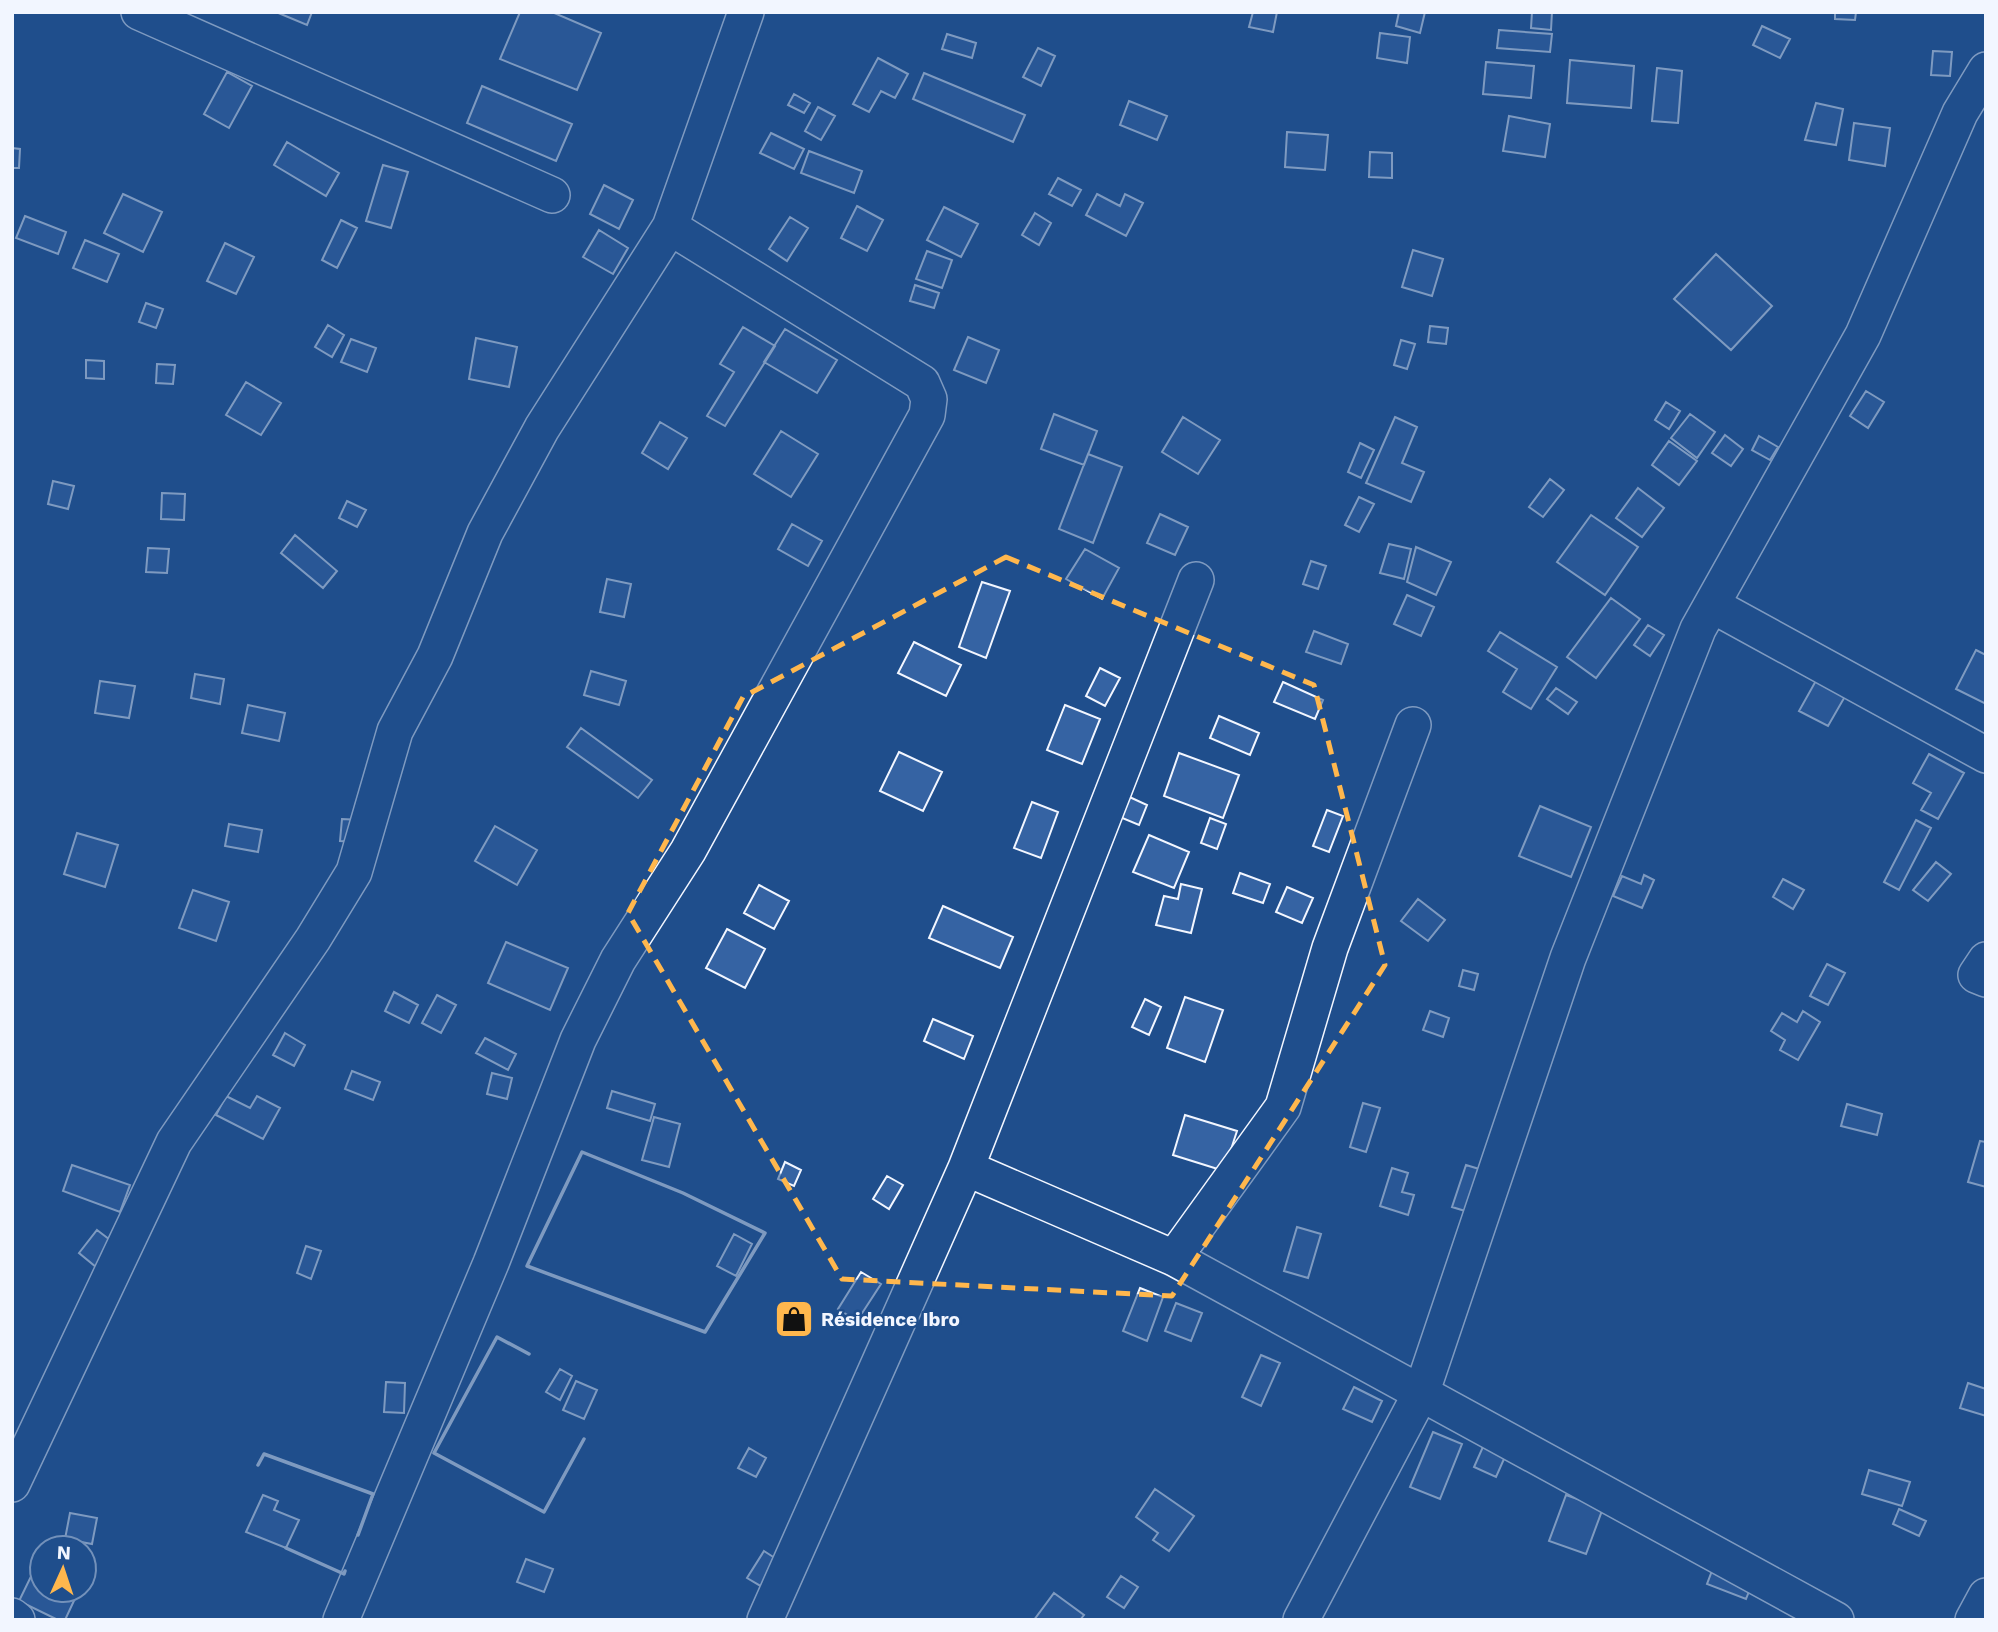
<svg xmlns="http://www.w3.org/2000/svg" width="1998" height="1632" viewBox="0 0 1998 1632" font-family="'Work Sans',sans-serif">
<rect width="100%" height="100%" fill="#1f4e8c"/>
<path fill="#3563a3" stroke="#f2f6ff" stroke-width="2" d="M276 12H312L307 25Z
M520 12H552L601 33 577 90 500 59Z
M1253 12H1277L1273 32 1249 27Z
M1399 12H1425L1420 33 1396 26Z
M1532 12H1552L1551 30 1531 28Z
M1835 12H1856L1855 20 1835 19Z
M1762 26 1790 39 1780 58 1753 45Z
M1499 30 1552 34 1550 52 1497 48Z
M1380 33 1410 37 1407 63 1377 58Z
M947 34 976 43 972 58 942 49Z
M1038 48 1055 56 1041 86 1023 77Z
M1933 51 1952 52 1950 76 1931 75Z
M878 58 908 74 895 98 881 91 869 112 853 104Z
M1570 60 1634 66 1631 108 1567 103Z
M1486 62 1534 66 1531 98 1483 94Z
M1657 68 1682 71 1678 123 1652 121Z
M227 72 252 86 229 128 204 114Z
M924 73 1025 115 1013 142 913 99Z
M482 86 572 124 556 161 467 123Z
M794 94 810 103 804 113 788 105Z
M1129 101 1167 116 1157 140 1120 125Z
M1816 103 1843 109 1836 145 1805 140Z
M818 107 835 116 821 140 805 131Z
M1509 116 1550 124 1545 157 1503 151Z
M1854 123 1890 128 1885 166 1849 160Z
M1287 132 1328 135 1325 170 1285 167Z
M771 133 804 149 794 169 760 153Z
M287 142 339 173 326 196 274 165Z
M12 148 20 149 19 168H12Z
M809 151 862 171 854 193 801 173Z
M1370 152 1392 153V178L1369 177Z
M383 165 408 172 391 228 366 221Z
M1058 178 1081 190 1072 206 1049 194Z
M604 185 633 200 619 229 590 214Z
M123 194 162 212 143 252 104 233Z
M1097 194 1120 206 1125 194 1143 203 1126 236 1086 215Z
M857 206 883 220 867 251 841 238Z
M944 207 978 224 961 257 927 240Z
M1035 213 1051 223 1039 245 1022 235Z
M25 216 66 232 58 254 16 238Z
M790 217 808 228 787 261 769 249Z
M341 220 357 228 337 268 322 260Z
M599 230 628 248 613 274 583 257Z
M85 240 119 254 107 282 73 268Z
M225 243 254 257 236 294 207 281Z
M1413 250 1443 259 1432 296 1402 287Z
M927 251 952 260 942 288 916 279Z
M1716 254 1772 306 1731 350 1674 299Z
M915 285 939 293 934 308 910 301Z
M146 303 163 309 156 328 139 322Z
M328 325 344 335 332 357 315 347Z
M1430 326 1448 328 1446 344 1428 342Z
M743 327 775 346 725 426 707 416 734 372 720 364Z
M785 329 837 360 817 393 764 362Z
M968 337 999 350 986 383 954 370Z
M476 338 517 347 509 387 469 379Z
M351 339 376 348 367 372 341 362Z
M1401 340 1415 344 1407 369 1394 365Z
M86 360 104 361V379L86 378Z
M157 364 175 365 173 384 156 383Z
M246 382 281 403 261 435 226 415Z
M1866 391 1884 402 1868 428 1850 416Z
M1666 402 1680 411 1669 429 1655 420Z
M1054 414 1097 431 1084 465 1041 449Z
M1690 414 1715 432 1697 458 1671 438Z
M1183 417 1220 440 1198 474 1162 452Z
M1395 417 1417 427 1402 463 1424 472 1411 502 1366 483Z
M660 422 687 438 668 469 642 453Z
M781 431 818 454 791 497 754 474Z
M1725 435 1743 449 1731 466 1712 453Z
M1759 436 1778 447 1770 460 1752 450Z
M1669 441 1697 461 1679 485 1652 465Z
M1360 443 1374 450 1361 478 1348 472Z
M1088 454 1122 467 1093 543 1059 529Z
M1550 479 1564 490 1543 517 1529 507Z
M53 481 74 486 68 509 48 504Z
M1638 488 1664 508 1642 537 1616 518Z
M162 493 185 494 184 520 161 519Z
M1359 497 1374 504 1359 532 1345 525Z
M347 501 366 510 357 527 339 518Z
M1160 514 1188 527 1175 555 1147 543Z
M1591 515 1638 547 1605 595 1557 562Z
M792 524 822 541 808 566 778 549Z
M295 535 337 571 323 588 281 553Z
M1389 544 1411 549 1404 579 1380 573Z
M1416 547 1451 562 1436 595 1407 582Z
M148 548 169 549 167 573 146 572Z
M1085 549 1119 568 1102 599 1066 579Z
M1311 561 1326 566 1318 589 1303 584Z
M607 579 631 584 624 617 600 612Z
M982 582 1010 591 986 658 959 647Z
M1407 595 1434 607 1421 636 1394 624Z
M1611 598 1640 619 1596 678 1567 657Z
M1648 625 1664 635 1650 656 1634 645Z
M1314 631 1348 644 1341 664 1306 652Z
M1500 632 1557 667 1531 709 1503 692 1517 669 1488 651Z
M914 642 961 665 946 696 898 673Z
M1976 650 1986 655V704L1956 689Z
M1100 668 1120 678 1105 706 1086 696Z
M591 671 626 681 619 705 584 695Z
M195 674 224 679 220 704 191 698Z
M1818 677 1847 693 1828 726 1799 711Z
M100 681 135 686 129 718 95 713Z
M1283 682 1323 700 1315 719 1274 702Z
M1556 688 1577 702 1568 714 1547 699Z
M248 705 285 713 279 741 242 733Z
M1065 705 1100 719 1082 764 1047 750Z
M1219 716 1259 733 1250 755 1210 738Z
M581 728 652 780 638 798 567 747Z
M899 752 942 772 923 811 880 791Z
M1179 753 1239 775 1223 818 1164 796Z
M1929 754 1964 773 1938 819 1921 810 1931 793 1913 783Z
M1123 794 1147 805 1139 825 1115 815Z
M1032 802 1058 812 1041 858 1014 848Z
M1540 806 1591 827 1571 877 1519 856Z
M1327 810 1343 816 1329 852 1313 846Z
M1210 818 1226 824 1217 849 1201 843Z
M342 819 360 820 357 842 340 841Z
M1916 820 1931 828 1899 890 1884 882Z
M229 824 262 830 258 852 225 846Z
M495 826 537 850 517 885 475 861Z
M77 833 118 845 105 887 64 874Z
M1149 835 1189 852 1174 888 1133 872Z
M1936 862 1951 874 1928 901 1913 890Z
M1240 873 1270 884 1263 903 1233 893Z
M1644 875 1654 880 1642 908 1613 896 1622 876 1641 884Z
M1783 879 1804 890 1793 909 1773 897Z
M1181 884 1202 889 1191 933 1156 925 1164 896 1178 899Z
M759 885 789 901 774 929 744 913Z
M1287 887 1313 898 1302 923 1276 912Z
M193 890 229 902 216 941 179 928Z
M1418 899 1445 920 1428 941 1401 921Z
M943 906 1013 937 1000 968 929 938Z
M727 929 765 949 745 988 706 968Z
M506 942 568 968 550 1010 488 983Z
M1827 964 1845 973 1828 1005 1810 996Z
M1463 970 1478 974 1474 990 1459 986Z
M394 992 418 1005 409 1023 385 1011Z
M437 995 456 1005 441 1033 422 1023Z
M1185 997 1223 1010 1205 1062 1167 1048Z
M1145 999 1161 1007 1149 1035 1132 1027Z
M1430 1011 1449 1018 1443 1037 1423 1030Z
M1803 1011 1820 1022 1798 1060 1780 1050 1785 1040 1771 1031 1782 1013 1797 1022Z
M933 1019 973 1036 964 1059 924 1041Z
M285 1033 305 1045 294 1066 273 1055Z
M485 1038 516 1054 508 1070 476 1053Z
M352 1071 380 1082 373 1100 345 1089Z
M492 1073 512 1078 507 1099 487 1094Z
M612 1091 655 1104 650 1121 607 1108Z
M226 1096 250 1108 257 1096 280 1108 263 1139 216 1115Z
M1363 1103 1380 1108 1366 1152 1350 1147Z
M1847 1104 1882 1114 1877 1135 1841 1126Z
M1185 1115 1237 1131 1224 1171 1173 1155Z
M654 1117 680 1124 669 1167 642 1160Z
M1980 1141 1986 1142V1187L1968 1182Z
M785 1162 801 1170 794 1186 778 1179Z
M72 1165 130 1185 120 1212 63 1191Z
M1466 1165 1489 1172 1475 1214 1452 1207Z
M1392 1168 1408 1173 1402 1192 1414 1195 1408 1215 1380 1206Z
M887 1176 903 1185 889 1209 873 1199Z
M1297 1227 1321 1234 1308 1278 1284 1271Z
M97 1230 114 1243 96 1267 79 1253Z
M734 1234 752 1244 736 1276 717 1266Z
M306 1246 321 1251 311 1279 297 1273Z
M861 1272 881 1284 857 1321 838 1309Z
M1140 1288 1163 1297 1147 1341 1123 1331Z
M1176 1303 1202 1313 1191 1341 1165 1331Z
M1261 1355 1280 1363 1261 1406 1242 1397Z
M560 1369 572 1376 560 1400 546 1392Z
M576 1381 597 1390 584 1419 563 1410Z
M386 1382 405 1383 404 1413 384 1412Z
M1968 1383 1986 1389V1416L1960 1408Z
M1354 1387 1382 1401 1372 1422 1343 1409Z
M1433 1432 1462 1444 1440 1499 1410 1487Z
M1486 1440 1508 1450 1496 1477 1474 1467Z
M749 1448 766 1458 756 1477 738 1468Z
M1869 1470 1910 1482 1902 1506 1862 1494Z
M1155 1489 1194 1516 1169 1551 1153 1540 1158 1533 1136 1517Z
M263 1495 278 1501 274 1510 299 1520 286 1548 246 1532Z
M1566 1495 1603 1508 1586 1554 1549 1541Z
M1899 1509 1926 1521 1919 1536 1893 1524Z
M70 1513 97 1518 92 1544 65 1539Z
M764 1551 781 1562 764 1588 747 1578Z
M1718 1555 1757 1571 1746 1599 1707 1584Z
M526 1559 553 1569 544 1592 517 1582Z
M39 1560 42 1561V1590H79L65 1620H58L19 1601Z
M1121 1576 1138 1587 1124 1608 1107 1597Z
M1054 1593 1084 1615 1080 1620H1034Z"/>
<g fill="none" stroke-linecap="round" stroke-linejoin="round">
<g stroke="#f2f6ff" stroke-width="38">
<path id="street" d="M139 12 552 195
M1712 605 1986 755
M1986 960 1976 975 1986 979
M966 1168 1174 1258 1836 1620
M1174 1258 1283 1107 1330 948 1413 725
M12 1484 174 1142 313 939 354 872 395 731 435 656 485 533 542 428 670 227 746 12
M12 1616 17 1620
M341 1620 491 1263 578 1040 618 960 688 851 927 415 929 399 922 383 670 227
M765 1620 966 1168 1196 580
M1301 1620 1422 1391 1568 958 1698 629 1863 335 1960 113 1986 70
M1973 1620 1986 1596"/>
</g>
<use href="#street" stroke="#1f4e8c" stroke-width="35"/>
<path stroke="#f2f6ff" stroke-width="3.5" d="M582 1152 683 1193 765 1233 705 1332 527 1266Z
M529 1354 497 1337 434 1453 544 1512 584 1439
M258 1465 264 1454 373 1494 358 1535
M286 1548 344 1574 345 1571"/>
</g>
<path d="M0 0H1998V1632H0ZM1006 557 1314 685 1385 965 1172 1296 842 1279 628 913 743 697Z" fill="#1f4e8c" fill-opacity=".55" fill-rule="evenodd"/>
<path fill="none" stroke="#ffb74d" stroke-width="5" stroke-dasharray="14 9" stroke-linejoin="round" d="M1006 557 1314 685 1385 965 1172 1296 842 1279 628 913 743 697Z"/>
<defs>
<g id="shop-square" transform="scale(2.0125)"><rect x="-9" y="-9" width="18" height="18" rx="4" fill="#ffb74d" stroke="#1f4e8c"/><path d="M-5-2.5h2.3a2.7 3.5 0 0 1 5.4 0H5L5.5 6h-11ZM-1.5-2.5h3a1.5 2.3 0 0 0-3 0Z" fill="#111"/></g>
</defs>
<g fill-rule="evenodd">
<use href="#shop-square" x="794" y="1319"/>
</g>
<g text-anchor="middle" stroke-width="5" stroke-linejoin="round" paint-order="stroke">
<g font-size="19" font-weight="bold" fill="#f2f6ff" stroke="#1f4e8c" text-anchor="start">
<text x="821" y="1326">Résidence Ibro</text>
</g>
</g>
<rect width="1998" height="1632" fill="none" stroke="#f2f6ff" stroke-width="28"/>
<g transform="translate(63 1569) rotate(3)"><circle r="33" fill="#1f4e8c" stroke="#7391ba" stroke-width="2"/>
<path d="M0-5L12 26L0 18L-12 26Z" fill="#ffb74d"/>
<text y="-10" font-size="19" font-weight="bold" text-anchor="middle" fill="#f2f6ff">N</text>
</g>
</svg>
